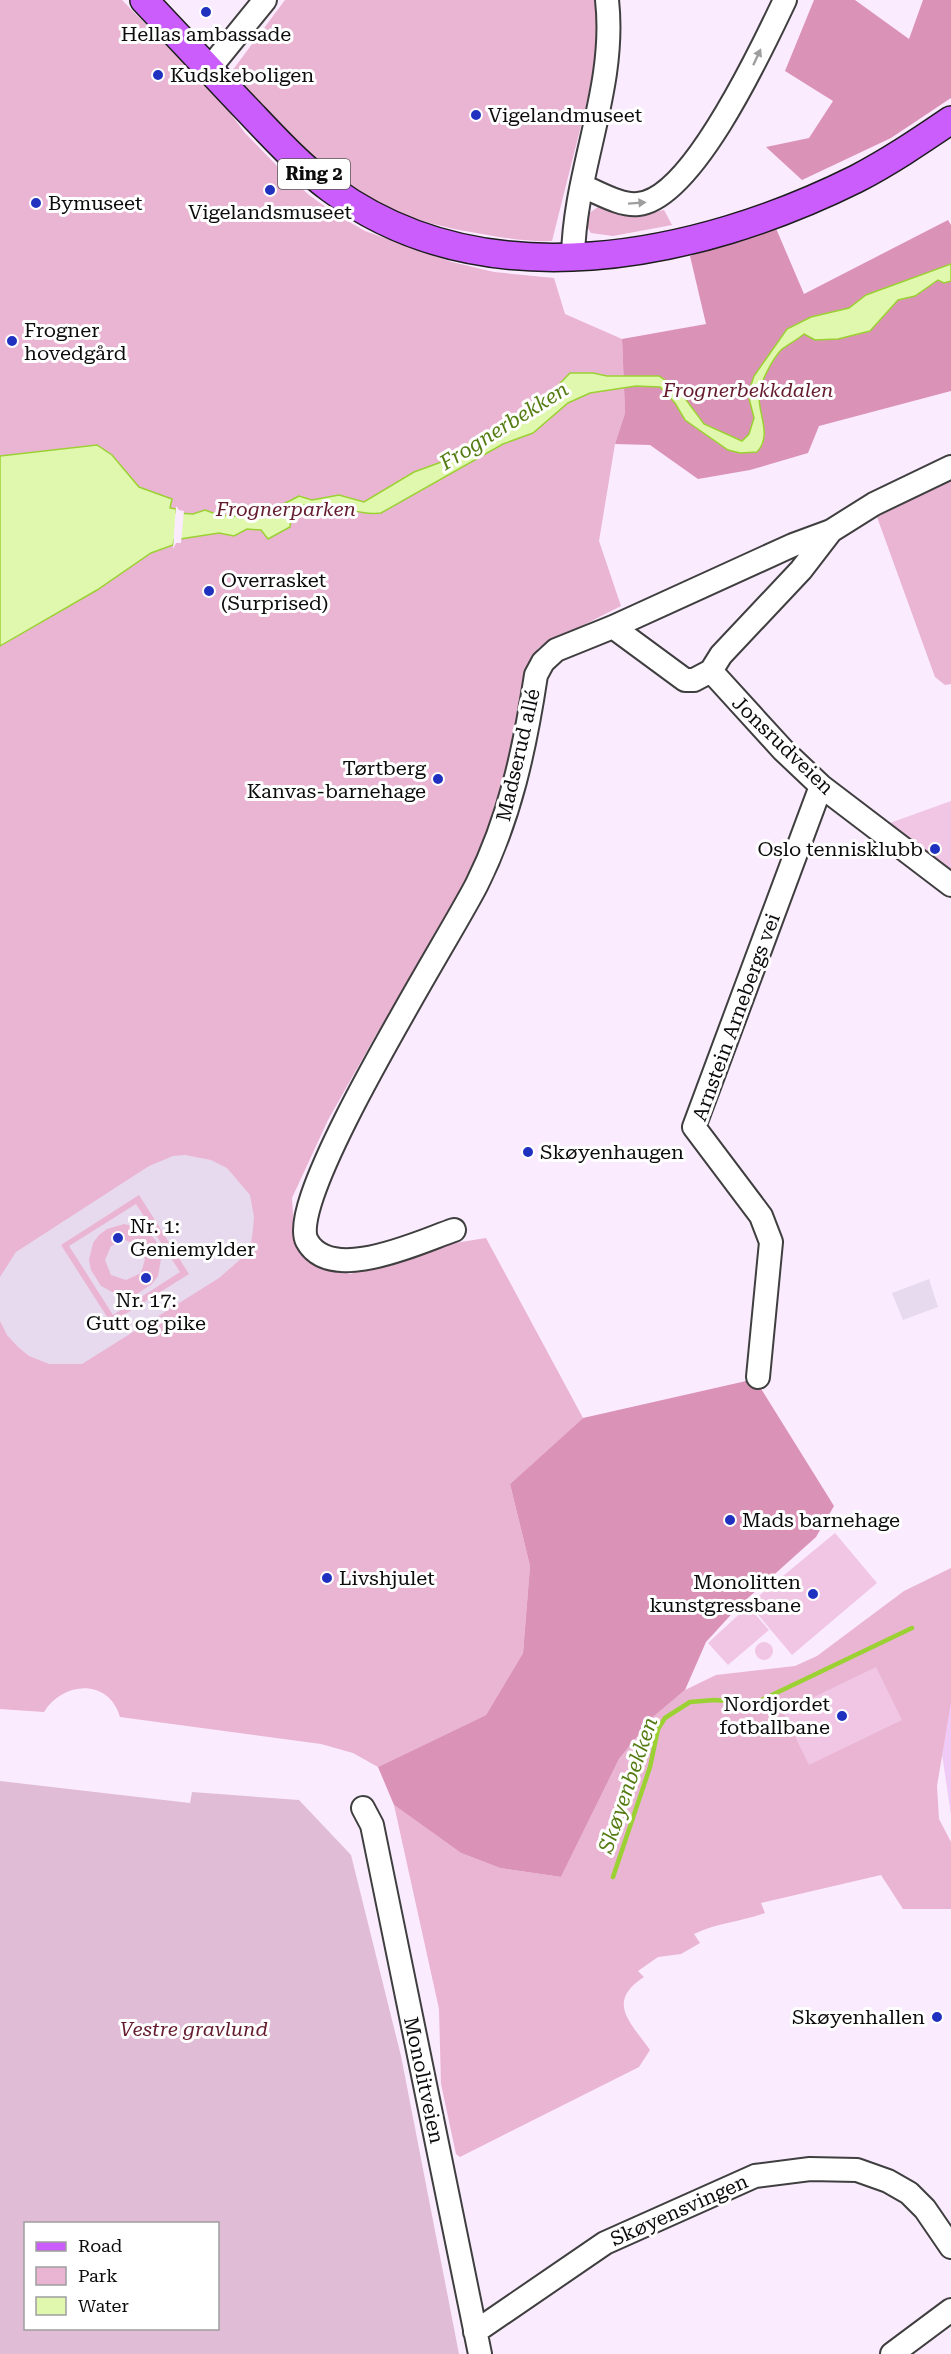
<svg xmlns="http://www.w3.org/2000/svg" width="951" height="2354" viewBox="0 0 951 2354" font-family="'Roboto Serif',serif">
<rect width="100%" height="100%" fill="#faebff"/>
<path fill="#efcaf5" d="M950 1702H951V1815L942 1754Z"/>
<path fill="#eab4d3" d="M0 0H122L221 101 245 133 278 167 309 195 334 213 365 231 452 262 494 272 554 278 565 314 622 339 625 413 615 444 599 541 621 606 538 648 495 819 472 874 432 948 377 1033 328 1120 292 1198 294 1231 311 1258 350 1274 418 1249 486 1238 583 1418 510 1484 530 1566 523 1653 486 1715 378 1767 353 1753 321 1744 120 1717C109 1678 63 1681 44 1712L0 1709Z
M285 0H594L599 34 595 70 552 241C525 242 498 237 471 232 349 211 310 158 232 71Z
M598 207C627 216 634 217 664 210L672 225 613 236 591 233 585 223 588 214Z
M951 480V684L945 685 935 677 877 517Z
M951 1568V1702L937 1786 939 1819 951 1842V1909H903L881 1875 761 1903 765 1913C741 1922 717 1923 694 1934L700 1943 681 1954 658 1957 638 1971 644 1977C605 2002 631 2023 650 2050L639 2067 460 2157 456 2154 441 2084 439 2009 394 1805 461 1853 500 1868 561 1877 619 1759 653 1717 685 1690 716 1675 795 1666 817 1656 904 1591Z"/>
<path fill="#db92b7" d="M814 0H855L909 39 923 0H951V98L891 138 802 180 766 147 809 138 833 101 785 71Z
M948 220 951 225V391L819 426 808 453 750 470 698 479 650 445 615 444 625 413 622 339 706 324 690 256 775 226 804 294Z
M755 1379 834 1506 816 1537 739 1606 706 1642 685 1690 653 1717 619 1759 561 1877 500 1868 461 1853 394 1805 378 1767 486 1715 523 1653 530 1566 510 1484 583 1418Z"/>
<path fill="#e1bcd7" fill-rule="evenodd" d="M0 1781 190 1803 192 1792 299 1800 351 1855 401 2056 459 2354H0ZM26 2224H218V2328H26Z"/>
<path fill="#f1c6e4" d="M951 801V874L887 824Z
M835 1533 877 1583 792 1655 749 1604Z
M748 1606 769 1630 728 1665 708 1643Z
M755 1651a9 9 0 1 1 18 0a9 9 0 1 1-18 0Z
M876 1667 902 1720 809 1765 783 1712Z"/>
<path fill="#e8daee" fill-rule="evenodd" d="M185 1155 211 1160 227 1168 250 1195 254 1217 253 1229 251 1244 243 1257 219 1278 82 1364H49L29 1356 18 1347 7 1335 0 1321V1277L16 1252 149 1166 173 1156ZM139 1195 189 1274 111 1323 61 1245Z
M136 1204 180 1272 113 1315 69 1246ZM124 1224 142 1228 150 1234 156 1241 161 1259 158 1276 152 1284 137 1294 128 1296 118 1295 101 1286 91 1270 89 1260 93 1243 99 1235 107 1229Z
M125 1240 139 1246 145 1259 141 1273 126 1280 111 1275 105 1260 111 1246Z
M929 1279 938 1307 903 1320 892 1293Z"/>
<path fill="#e0f8ae" stroke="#9bd133" stroke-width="1.5" d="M951 264V281L944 283 938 280 915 296 898 300 870 331 838 339 815 340 804 334C797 340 787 345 781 350 772 360 759 384 759 397 759 416 772 436 757 452L740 453 728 450 685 420 675 403 660 387 636 386 590 393 568 403 533 433 503 444 381 513C351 517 321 493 292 510L290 527 268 539 261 530 247 529 234 536 219 533 174 540 173 545 151 553 97 590 0 646V456L97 445 112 455 139 487 172 499 170 508 176 509V513L193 514 205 510C237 524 270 512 299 496L312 500 339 495 364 502 414 472 455 457 472 440 526 413 545 399 570 373H593L607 376H659L678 389 704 424 742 441 749 434 754 418 748 394 754 376 787 329 811 317 849 308 866 295Z"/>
<path fill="#faebff" d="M176 506 179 510 184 511 181 543H176L173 549Z"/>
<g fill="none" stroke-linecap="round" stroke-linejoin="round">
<path stroke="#9bd133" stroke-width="4.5" d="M613 1877 650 1767 658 1729 665 1718 690 1702 714 1700 755 1703 912 1628"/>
<g stroke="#3f3f3f" stroke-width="26">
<path id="minor" d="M209 69 265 0
M582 186C598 192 620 206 638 204 693 199 763 46 785 0
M573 258C574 171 617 88 607 0
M613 627 685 680H694L711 671 783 750 821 786 951 885
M711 671 721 655 801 570 831 531
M454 1230C421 1241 331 1285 307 1241 284 1199 451 936 477 884 510 818 525 748 536 675L543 662 556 650 613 627 793 545 831 531 874 504 951 467
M758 1377 771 1242 761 1216 694 1127 821 786
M363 1808 372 1825 480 2354
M475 2332 605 2243 755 2176 810 2169 857 2170 888 2181 909 2193 925 2209 951 2247
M892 2354 951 2310"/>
</g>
<g stroke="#1d1d1d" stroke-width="30">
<path id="major" d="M144 0C176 34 208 68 240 102 269 132 297 164 331 189 485 302 697 258 856 179 889 162 920 141 951 120"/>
</g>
<use href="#minor" stroke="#fff" stroke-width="22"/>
<use href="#major" stroke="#cc5dfd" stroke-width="27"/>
</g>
<defs><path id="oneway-solid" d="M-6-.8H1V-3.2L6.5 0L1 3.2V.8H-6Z" transform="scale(1.5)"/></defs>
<g fill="#9e9e9e">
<use href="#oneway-solid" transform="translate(757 57) rotate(-65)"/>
<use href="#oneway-solid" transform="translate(637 203) rotate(-4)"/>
</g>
<g fill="#2031bf" stroke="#fff" stroke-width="2">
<circle cx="206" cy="12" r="6"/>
<circle cx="158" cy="75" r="6"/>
<circle cx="476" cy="115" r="6"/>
<circle cx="270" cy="190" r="6"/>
<circle cx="36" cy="203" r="6"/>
<circle cx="12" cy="341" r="6"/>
<circle cx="209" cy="591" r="6"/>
<circle cx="438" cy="779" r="6"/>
<circle cx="935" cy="849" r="6"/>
<circle cx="528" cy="1152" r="6"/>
<circle cx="118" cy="1238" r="6"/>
<circle cx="146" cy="1278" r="6"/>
<circle cx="730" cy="1520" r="6"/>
<circle cx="327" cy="1578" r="6"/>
<circle cx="813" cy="1594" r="6"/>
<circle cx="842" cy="1716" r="6"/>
<circle cx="937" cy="2017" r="6"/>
</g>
<g text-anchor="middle" stroke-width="6" stroke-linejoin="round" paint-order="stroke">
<rect fill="#fff" stroke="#555" stroke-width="1.5" x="278" y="159" width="72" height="30" rx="4.5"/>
<g font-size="18" font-weight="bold" fill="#0c0c0c">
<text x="314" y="180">Ring 2</text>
</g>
<g font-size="20" fill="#0c0c0c" stroke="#fff" text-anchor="start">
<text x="206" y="41" text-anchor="middle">Hellas ambassade</text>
<text x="170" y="82">Kudskeboligen</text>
<text x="488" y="122">Vigelandmuseet</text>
<text x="48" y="210">Bymuseet</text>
<text x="270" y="219" text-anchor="middle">Vigelandsmuseet</text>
<text x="24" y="337">Frogner<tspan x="24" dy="23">hovedgård</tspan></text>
<text x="221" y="587">Overrasket<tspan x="221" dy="23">(Surprised)</tspan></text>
<text x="426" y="775" text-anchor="end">Tørtberg<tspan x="426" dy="23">Kanvas-barnehage</tspan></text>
<text x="923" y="856" text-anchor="end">Oslo tennisklubb</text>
<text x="540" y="1159">Skøyenhaugen</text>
<text x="130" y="1233">Nr. 1:<tspan x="130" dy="23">Geniemylder</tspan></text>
<text x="146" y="1307" text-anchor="middle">Nr. 17:<tspan x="146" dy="23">Gutt og pike</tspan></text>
<text x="742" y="1527">Mads barnehage</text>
<text x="339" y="1585">Livshjulet</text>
<text x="801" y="1589" text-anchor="end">Monolitten<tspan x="801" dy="23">kunstgressbane</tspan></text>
<text x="830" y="1711" text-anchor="end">Nordjordet<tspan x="830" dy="23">fotballbane</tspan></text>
<text x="925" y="2024" text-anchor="end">Skøyenhallen</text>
</g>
<g font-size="20" font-style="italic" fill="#651b2e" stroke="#fff">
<text x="748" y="397">Frognerbekkdalen</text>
<text x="286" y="516">Frognerparken</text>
<text x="194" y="2036">Vestre gravlund</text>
</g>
<g font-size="20" fill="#0c0c0c" stroke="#fff">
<text transform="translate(783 745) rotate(44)" y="7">Jonsrudveien</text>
<text transform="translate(518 755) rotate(-77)" y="7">Madserud allé</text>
<text transform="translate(736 1017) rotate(-70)" y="7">Arnstein Arnebergs vei</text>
<text transform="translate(424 2080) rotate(78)" y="7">Monolitveien</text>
<text transform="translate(679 2210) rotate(-24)" y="7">Skøyensvingen</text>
</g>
<g font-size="21" font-style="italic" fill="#547c12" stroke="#fff">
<text transform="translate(504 426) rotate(-32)" y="7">Frognerbekken</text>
<text transform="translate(628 1785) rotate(-71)" y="7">Skøyenbekken</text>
</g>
</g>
<rect x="24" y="2222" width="195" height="108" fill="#ffffff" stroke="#9e9e9e" stroke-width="1.5"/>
<rect x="36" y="2242" width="30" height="9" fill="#cc5dfd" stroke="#9e9e9e" stroke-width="1.5"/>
<text x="78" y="2252" font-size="18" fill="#0c0c0c">Road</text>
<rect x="36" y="2267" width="30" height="18" fill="#eab4d3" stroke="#9e9e9e" stroke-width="1.5"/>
<text x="78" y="2282" font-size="18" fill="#0c0c0c">Park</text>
<rect x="36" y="2297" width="30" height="18" fill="#e0f8ae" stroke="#9e9e9e" stroke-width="1.5"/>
<text x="78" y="2312" font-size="18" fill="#0c0c0c">Water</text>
</svg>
